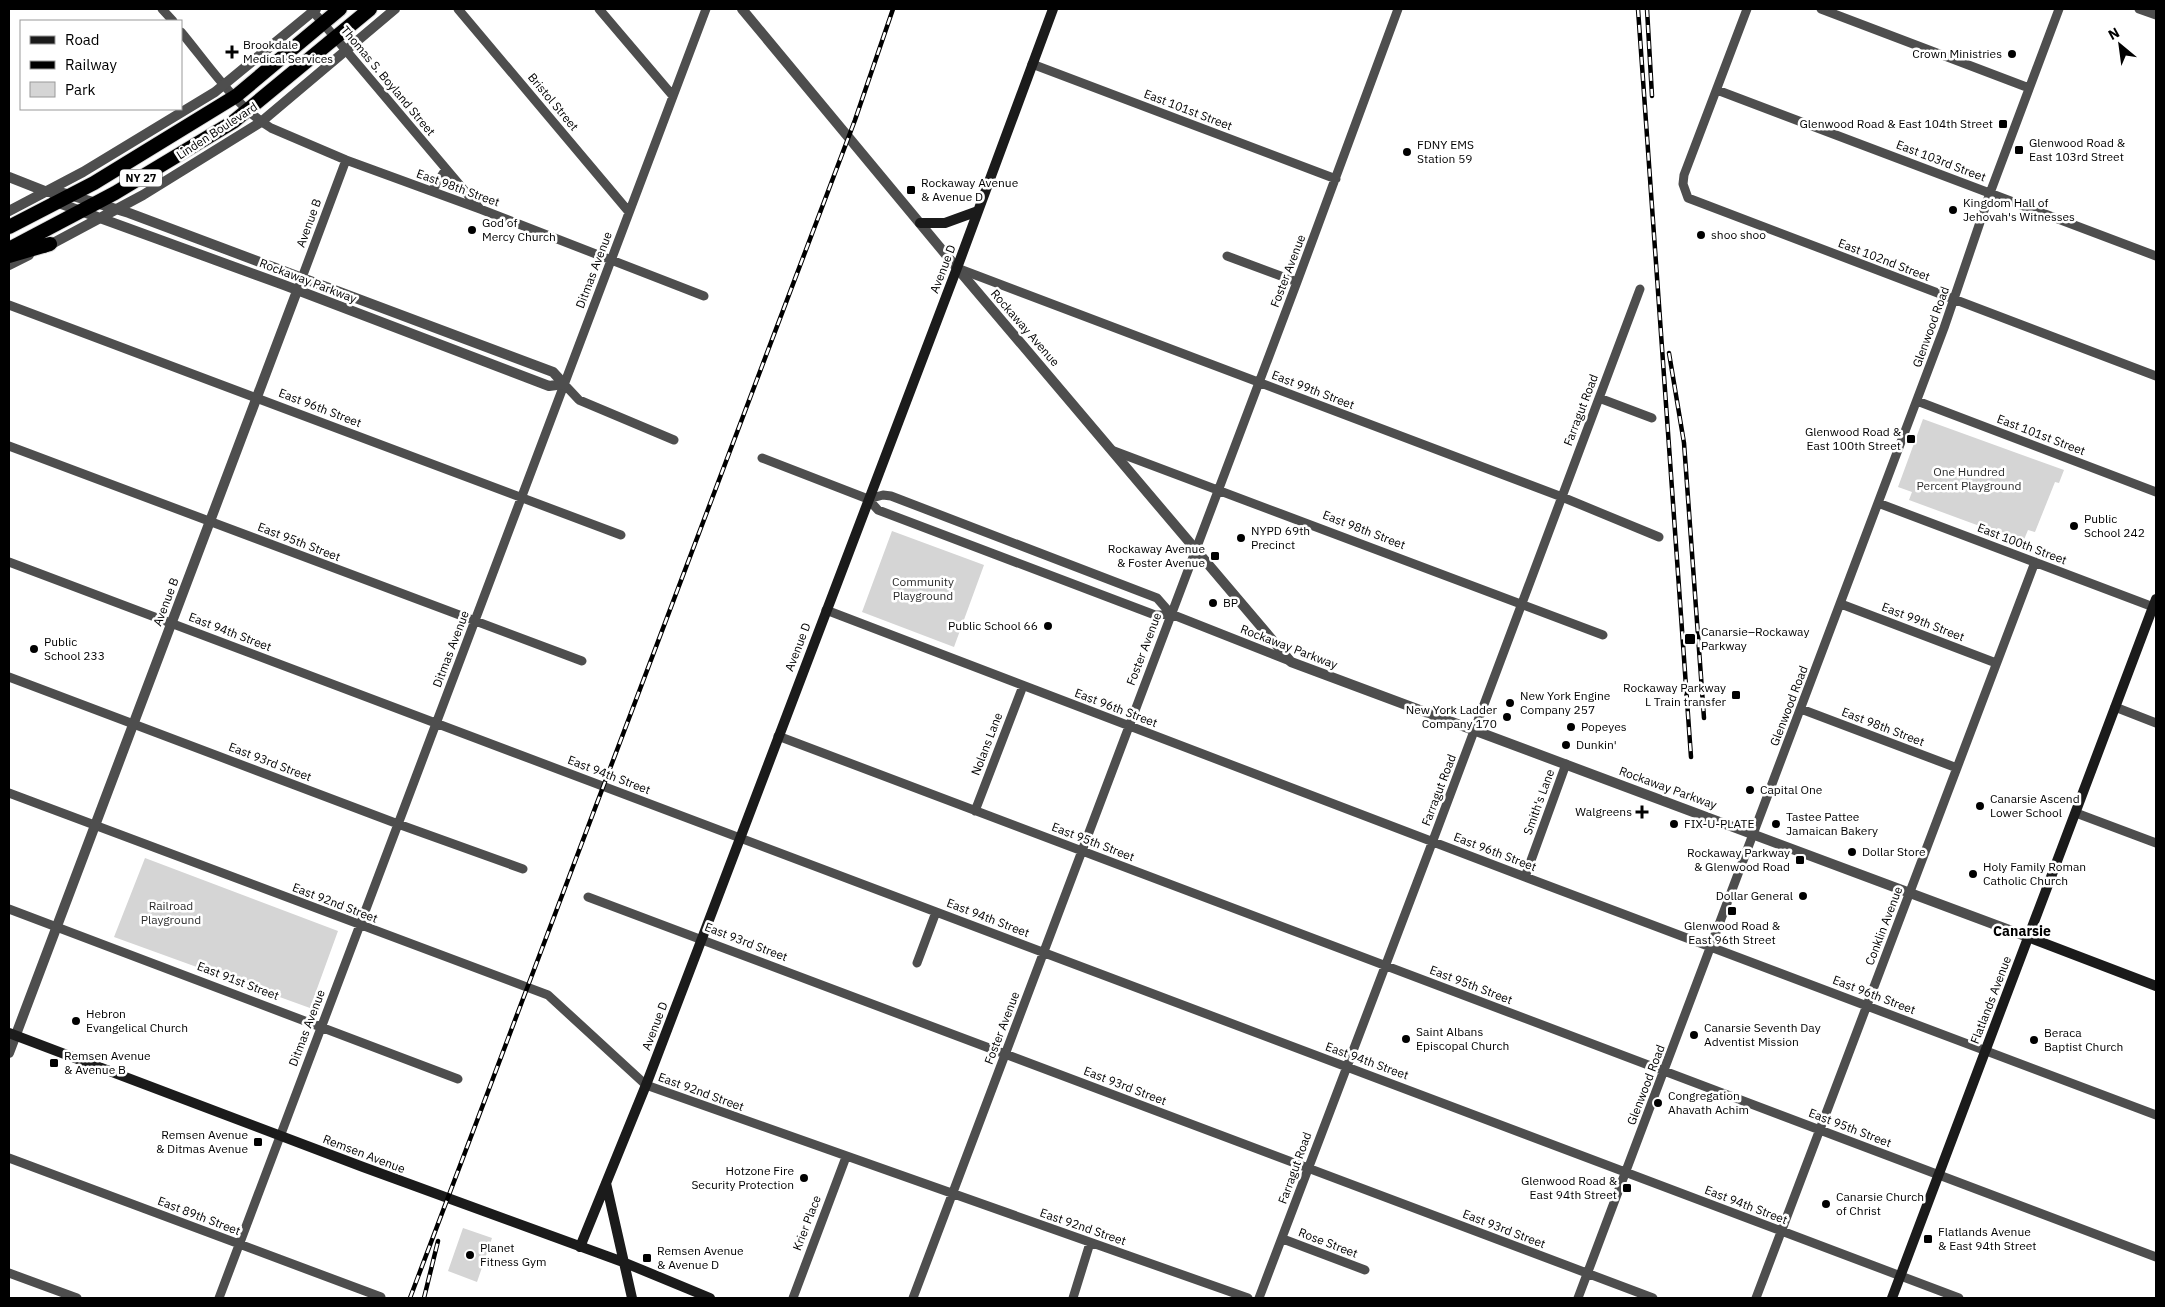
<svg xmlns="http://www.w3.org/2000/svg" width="2165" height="1307" viewBox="0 0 2165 1307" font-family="'IBM Plex Sans',sans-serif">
<rect width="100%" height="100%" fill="#fff"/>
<path fill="#d5d5d5" d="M1923 419 2064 470 2059 483 2055 482 2035 532 2028 530 2023 542 1909 500 1912 492 1898 487Z
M892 531 984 565 954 647 862 612Z
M145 858 338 931 310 1008 114 937Z
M463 1228 492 1238 477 1282 448 1271Z"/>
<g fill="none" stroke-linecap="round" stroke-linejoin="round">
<g stroke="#dbdbdb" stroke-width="16">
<path id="trunk" d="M9 227 94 183 236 96 340 9
M9 249 115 193 233 122 370 9
M9 256 50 244"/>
</g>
<path stroke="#4e4e4e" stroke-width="9" d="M162 9 173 21
M311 9 480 209
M458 9 629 212
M599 9 673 96
M1747 9 1684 175 1683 184 1688 198 2156 376
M1821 9 2029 88
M2139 9 2156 15
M181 32C207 63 236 107 271 128L346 160 480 209 704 296
M1032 64 1336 179
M1717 90 2156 256
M432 191 446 169
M1227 256 1297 282
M957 268 1562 497 1659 537
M297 291 346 160
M9 305 621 535
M564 384 579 400 674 440
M1599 398 1652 418
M1917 401 2156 492
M9 446 582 661
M1114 451 1603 635
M762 458 868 499 878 510 1155 615 1171 614 1290 661
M868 499 883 495 891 496 1157 598 1171 614
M1878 503 2156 608
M9 562 1959 1298
M1841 604 1996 663
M826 610 1525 877 2156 1115
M9 677 398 824 523 869
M2115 707 2156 723
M1801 709 1957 768
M778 736 2156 1257
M9 793 548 995 646 1085 1248 1298
M975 811 1023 686
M2076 813 2156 843
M1525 877 1566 764
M588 897 1653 1298
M9 909 458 1079
M917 963 936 912
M9 1158 381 1297
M1283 1239 1365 1270
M9 1273 77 1298
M219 1298 706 9
M793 1298 846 1157
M913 1298 1297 282 1398 9
M1073 1298 1090 1243
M1259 1298 1429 851 1640 289
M1578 1298 1944 328 1990 193 2059 9
M1756 1298 2035 562"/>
<path stroke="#4e4e4e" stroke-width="10" d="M742 9 957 268 1291 662 2028 937
M9 177 47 192H60L129 213 553 372 564 384
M54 200 56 202 284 285 549 386 564 384
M9 211 83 172 215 92 316 9
M44 248 143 195 261 122 395 9
M9 265 29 255
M9 1053 297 291"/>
<path stroke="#1b1b1b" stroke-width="10" d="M920 223H945L978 211
M2028 937 2156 986
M9 1033 363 1167 623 1262 710 1298
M606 1183 632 1298
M580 1247 646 1085 698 949 957 268 1053 9
M1892 1298 2156 599"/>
<use href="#trunk" stroke="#000" stroke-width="14"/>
<g stroke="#000" stroke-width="4.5">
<path id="rail" d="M1638 9 1691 757
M1647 9 1652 96
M1669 353 1684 443 1704 718
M410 1298 855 120 893 9
M424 1298 438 1241"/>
</g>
<use href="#rail" stroke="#fff" stroke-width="2.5" stroke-dasharray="8" stroke-linecap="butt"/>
</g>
<g fill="#000" stroke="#fff" stroke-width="2">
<path d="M229.5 44.5h5v5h5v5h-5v5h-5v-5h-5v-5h5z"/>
<circle cx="2012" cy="54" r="5"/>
<rect x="1998" y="119" width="10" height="10" rx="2.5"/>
<rect x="2014" y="145" width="10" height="10" rx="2.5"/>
<circle cx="1407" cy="152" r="5"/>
<rect x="906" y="185" width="10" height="10" rx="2.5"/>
<circle cx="1953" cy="210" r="5"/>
<circle cx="472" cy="230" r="5"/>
<circle cx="1701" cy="235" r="5"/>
<rect x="1906" y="434" width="10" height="10" rx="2.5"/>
<circle cx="2074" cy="526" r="5"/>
<circle cx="1241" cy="538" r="5"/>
<rect x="1210" y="551" width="10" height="10" rx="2.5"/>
<circle cx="1213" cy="603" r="5"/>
<circle cx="1048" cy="626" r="5"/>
<rect x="1684" y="633" width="12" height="12" rx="2.5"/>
<circle cx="34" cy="649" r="5"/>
<rect x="1731" y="690" width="10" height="10" rx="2.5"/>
<circle cx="1510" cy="703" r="5"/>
<circle cx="1507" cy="717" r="5"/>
<circle cx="1571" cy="727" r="5"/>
<circle cx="1566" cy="745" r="5"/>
<circle cx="1750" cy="790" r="5"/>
<circle cx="1980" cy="806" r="5"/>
<path d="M1639.5 804.5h5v5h5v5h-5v5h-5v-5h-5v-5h5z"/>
<circle cx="1674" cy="824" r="5"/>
<circle cx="1776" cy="824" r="5"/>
<circle cx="1852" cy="852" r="5"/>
<rect x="1795" y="855" width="10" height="10" rx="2.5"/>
<circle cx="1973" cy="874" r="5"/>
<circle cx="1803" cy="896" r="5"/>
<rect x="1727" y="906" width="10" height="10" rx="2.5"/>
<circle cx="76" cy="1021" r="5"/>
<circle cx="1694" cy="1035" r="5"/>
<circle cx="1406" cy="1039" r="5"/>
<circle cx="2034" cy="1040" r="5"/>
<rect x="49" y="1058" width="10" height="10" rx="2.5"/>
<circle cx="1658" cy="1103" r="5"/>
<rect x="253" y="1137" width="10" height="10" rx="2.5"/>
<circle cx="804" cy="1178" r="5"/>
<rect x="1622" y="1183" width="10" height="10" rx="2.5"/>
<circle cx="1826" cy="1204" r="5"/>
<rect x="1923" y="1234" width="10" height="10" rx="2.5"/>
<circle cx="470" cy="1255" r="5"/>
<rect x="642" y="1253" width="10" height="10" rx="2.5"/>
</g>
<g text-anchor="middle" stroke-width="5" stroke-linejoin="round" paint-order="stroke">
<rect fill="#fff" stroke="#4c4c4c" stroke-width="1" x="120" y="169.5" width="42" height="17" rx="4"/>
<g font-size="11" font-weight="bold" fill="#000">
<text x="141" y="182">NY 27</text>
</g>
<g font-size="12" fill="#000" stroke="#fff" text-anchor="start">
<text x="243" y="49">Brookdale<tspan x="243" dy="14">Medical Services</tspan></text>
<text x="2002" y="58" text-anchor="end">Crown Ministries</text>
<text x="1993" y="128" text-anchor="end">Glenwood Road &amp; East 104th Street</text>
<text x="2029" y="147">Glenwood Road &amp;<tspan x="2029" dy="14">East 103rd Street</tspan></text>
<text x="1417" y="149">FDNY EMS<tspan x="1417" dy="14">Station 59</tspan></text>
<text x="921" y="187">Rockaway Avenue<tspan x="921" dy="14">&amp; Avenue D</tspan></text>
<text x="1963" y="207">Kingdom Hall of<tspan x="1963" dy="14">Jehovah's Witnesses</tspan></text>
<text x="482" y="227">God of<tspan x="482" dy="14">Mercy Church</tspan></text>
<text x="1711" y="239">shoo shoo</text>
<text x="1901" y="436" text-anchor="end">Glenwood Road &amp;<tspan x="1901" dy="14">East 100th Street</tspan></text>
<text x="2084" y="523">Public<tspan x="2084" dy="14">School 242</tspan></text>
<text x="1251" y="535">NYPD 69th<tspan x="1251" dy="14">Precinct</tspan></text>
<text x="1205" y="553" text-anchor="end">Rockaway Avenue<tspan x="1205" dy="14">&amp; Foster Avenue</tspan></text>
<text x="1223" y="607">BP</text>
<text x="1038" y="630" text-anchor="end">Public School 66</text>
<text x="1701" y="636">Canarsie–Rockaway<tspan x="1701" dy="14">Parkway</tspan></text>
<text x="44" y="646">Public<tspan x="44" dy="14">School 233</tspan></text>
<text x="1726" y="692" text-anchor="end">Rockaway Parkway<tspan x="1726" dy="14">L Train transfer</tspan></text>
<text x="1520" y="700">New York Engine<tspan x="1520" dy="14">Company 257</tspan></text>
<text x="1497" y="714" text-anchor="end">New York Ladder<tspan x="1497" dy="14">Company 170</tspan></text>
<text x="1581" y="731">Popeyes</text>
<text x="1576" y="749">Dunkin'</text>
<text x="1760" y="794">Capital One</text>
<text x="1990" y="803">Canarsie Ascend<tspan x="1990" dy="14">Lower School</tspan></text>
<text x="1632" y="816" text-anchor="end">Walgreens</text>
<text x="1786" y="821">Tastee Pattee<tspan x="1786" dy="14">Jamaican Bakery</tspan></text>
<text x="1684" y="828">FIX-U-PLATE</text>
<text x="1862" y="856">Dollar Store</text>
<text x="1790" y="857" text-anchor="end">Rockaway Parkway<tspan x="1790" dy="14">&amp; Glenwood Road</tspan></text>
<text x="1983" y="871">Holy Family Roman<tspan x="1983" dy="14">Catholic Church</tspan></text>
<text x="1793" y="900" text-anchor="end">Dollar General</text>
<text x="1732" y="930" text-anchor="middle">Glenwood Road &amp;<tspan x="1732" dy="14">East 96th Street</tspan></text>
<text x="86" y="1018">Hebron<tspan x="86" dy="14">Evangelical Church</tspan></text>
<text x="1704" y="1032">Canarsie Seventh Day<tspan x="1704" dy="14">Adventist Mission</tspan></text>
<text x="1416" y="1036">Saint Albans<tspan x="1416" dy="14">Episcopal Church</tspan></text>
<text x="2044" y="1037">Beraca<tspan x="2044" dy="14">Baptist Church</tspan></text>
<text x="64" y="1060">Remsen Avenue<tspan x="64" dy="14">&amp; Avenue B</tspan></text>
<text x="1668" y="1100">Congregation<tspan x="1668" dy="14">Ahavath Achim</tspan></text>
<text x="248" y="1139" text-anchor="end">Remsen Avenue<tspan x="248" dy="14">&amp; Ditmas Avenue</tspan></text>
<text x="794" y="1175" text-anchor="end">Hotzone Fire<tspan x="794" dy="14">Security Protection</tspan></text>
<text x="1617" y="1185" text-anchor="end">Glenwood Road &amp;<tspan x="1617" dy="14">East 94th Street</tspan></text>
<text x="1836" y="1201">Canarsie Church<tspan x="1836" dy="14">of Christ</tspan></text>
<text x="1938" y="1236">Flatlands Avenue<tspan x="1938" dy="14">&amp; East 94th Street</tspan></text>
<text x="480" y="1252">Planet<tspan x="480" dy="14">Fitness Gym</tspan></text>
<text x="657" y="1255">Remsen Avenue<tspan x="657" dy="14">&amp; Avenue D</tspan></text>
</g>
<g font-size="12" fill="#000" stroke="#fff">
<text transform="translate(388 81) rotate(50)" y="4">Thomas S. Boyland Street</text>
<text transform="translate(553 102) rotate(50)" y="4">Bristol Street</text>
<text transform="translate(1188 110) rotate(21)" y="4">East 101st Street</text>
<text transform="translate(217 131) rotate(-33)" y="4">Linden Boulevard</text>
<text transform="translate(1941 161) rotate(21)" y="4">East 103rd Street</text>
<text transform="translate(458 188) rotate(20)" y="4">East 98th Street</text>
<text transform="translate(309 223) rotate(-70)" y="4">Avenue B</text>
<text transform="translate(1884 260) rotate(21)" y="4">East 102nd Street</text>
<text transform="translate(943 269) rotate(-69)" y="4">Avenue D</text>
<text transform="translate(594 270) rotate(-69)" y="4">Ditmas Avenue</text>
<text transform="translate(1288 271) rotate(-69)" y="4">Foster Avenue</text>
<text transform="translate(308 281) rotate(21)" y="4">Rockaway Parkway</text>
<text transform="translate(1931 327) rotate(-70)" y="4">Glenwood Road</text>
<text transform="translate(1025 328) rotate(49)" y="4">Rockaway Avenue</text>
<text transform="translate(1313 390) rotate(21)" y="4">East 99th Street</text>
<text transform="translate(320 408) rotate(21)" y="4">East 96th Street</text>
<text transform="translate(1581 410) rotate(-69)" y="4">Farragut Road</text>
<text transform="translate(2041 435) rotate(21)" y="4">East 101st Street</text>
<text transform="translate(1364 530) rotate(21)" y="4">East 98th Street</text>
<text transform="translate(299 542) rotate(21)" y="4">East 95th Street</text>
<text transform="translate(2022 544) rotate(21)" y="4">East 100th Street</text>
<text transform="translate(166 602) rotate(-69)" y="4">Avenue B</text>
<text transform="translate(1923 622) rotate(21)" y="4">East 99th Street</text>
<text transform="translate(230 632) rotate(21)" y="4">East 94th Street</text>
<text transform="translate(798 647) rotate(-69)" y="4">Avenue D</text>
<text transform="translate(1289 647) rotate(21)" y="4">Rockaway Parkway</text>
<text transform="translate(451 649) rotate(-69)" y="4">Ditmas Avenue</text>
<text transform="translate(1144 649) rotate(-69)" y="4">Foster Avenue</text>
<text transform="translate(1789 706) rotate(-69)" y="4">Glenwood Road</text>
<text transform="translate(1116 708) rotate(21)" y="4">East 96th Street</text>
<text transform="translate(1883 727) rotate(21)" y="4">East 98th Street</text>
<text transform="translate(987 744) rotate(-69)" y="4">Nolans Lane</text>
<text transform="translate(270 762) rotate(21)" y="4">East 93rd Street</text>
<text transform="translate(609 775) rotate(21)" y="4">East 94th Street</text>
<text transform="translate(1668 788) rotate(20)" y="4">Rockaway Parkway</text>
<text transform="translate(1439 790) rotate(-69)" y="4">Farragut Road</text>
<text transform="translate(1539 802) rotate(-70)" y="4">Smith's Lane</text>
<text transform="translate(1093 842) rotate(21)" y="4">East 95th Street</text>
<text transform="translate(1495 852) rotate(21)" y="4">East 96th Street</text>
<text transform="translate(335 903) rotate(21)" y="4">East 92nd Street</text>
<text transform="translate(988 918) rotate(21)" y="4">East 94th Street</text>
<text transform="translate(1884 926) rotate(-69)" y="4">Conklin Avenue</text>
<text transform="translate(746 942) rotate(21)" y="4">East 93rd Street</text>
<text transform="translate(238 981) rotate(21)" y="4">East 91st Street</text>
<text transform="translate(1471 985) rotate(21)" y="4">East 95th Street</text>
<text transform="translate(1874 995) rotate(21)" y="4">East 96th Street</text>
<text transform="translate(1991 1000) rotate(-69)" y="4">Flatlands Avenue</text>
<text transform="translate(655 1026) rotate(-69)" y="4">Avenue D</text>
<text transform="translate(307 1028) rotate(-69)" y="4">Ditmas Avenue</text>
<text transform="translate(1002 1028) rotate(-69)" y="4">Foster Avenue</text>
<text transform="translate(1367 1061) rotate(20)" y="4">East 94th Street</text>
<text transform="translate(1646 1085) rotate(-69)" y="4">Glenwood Road</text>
<text transform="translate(1125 1086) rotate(21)" y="4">East 93rd Street</text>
<text transform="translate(701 1092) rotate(20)" y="4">East 92nd Street</text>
<text transform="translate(1850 1128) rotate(21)" y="4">East 95th Street</text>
<text transform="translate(364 1154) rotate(21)" y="4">Remsen Avenue</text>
<text transform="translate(1295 1168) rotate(-70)" y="4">Farragut Road</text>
<text transform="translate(1746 1205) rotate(21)" y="4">East 94th Street</text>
<text transform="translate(199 1216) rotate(21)" y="4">East 89th Street</text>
<text transform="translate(807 1223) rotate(-69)" y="4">Krier Place</text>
<text transform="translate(1083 1227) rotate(19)" y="4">East 92nd Street</text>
<text transform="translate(1504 1229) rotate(21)" y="4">East 93rd Street</text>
<text transform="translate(1328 1243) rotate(21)" y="4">Rose Street</text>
</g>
<g font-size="12" fill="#2c2c2c" stroke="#fff">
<text x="1969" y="476">One Hundred<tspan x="1969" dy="14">Percent Playground</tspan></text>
<text x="923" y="586">Community<tspan x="923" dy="14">Playground</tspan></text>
<text x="171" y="910">Railroad<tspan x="171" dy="14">Playground</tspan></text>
</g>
<g font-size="14" font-weight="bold" fill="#000" stroke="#fff">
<text x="2022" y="936">Canarsie</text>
</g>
</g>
<rect width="2165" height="1307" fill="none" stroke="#000000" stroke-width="20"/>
<rect x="20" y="20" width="162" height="90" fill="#ffffff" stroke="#999999"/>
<rect x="30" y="36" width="25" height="8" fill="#1b1b1b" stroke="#999999"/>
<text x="65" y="45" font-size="15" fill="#000000">Road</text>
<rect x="30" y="61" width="25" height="8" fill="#000000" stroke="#999999"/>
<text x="65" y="70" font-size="15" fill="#000000">Railway</text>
<rect x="30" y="82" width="25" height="15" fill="#d5d5d5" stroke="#999999"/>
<text x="65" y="95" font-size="15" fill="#000000">Park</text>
<g transform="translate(2120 45) rotate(331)" stroke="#ffffff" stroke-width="4" paint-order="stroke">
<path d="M0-4L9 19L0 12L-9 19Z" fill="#000000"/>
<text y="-8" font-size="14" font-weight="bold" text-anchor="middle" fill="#000000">N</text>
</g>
</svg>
